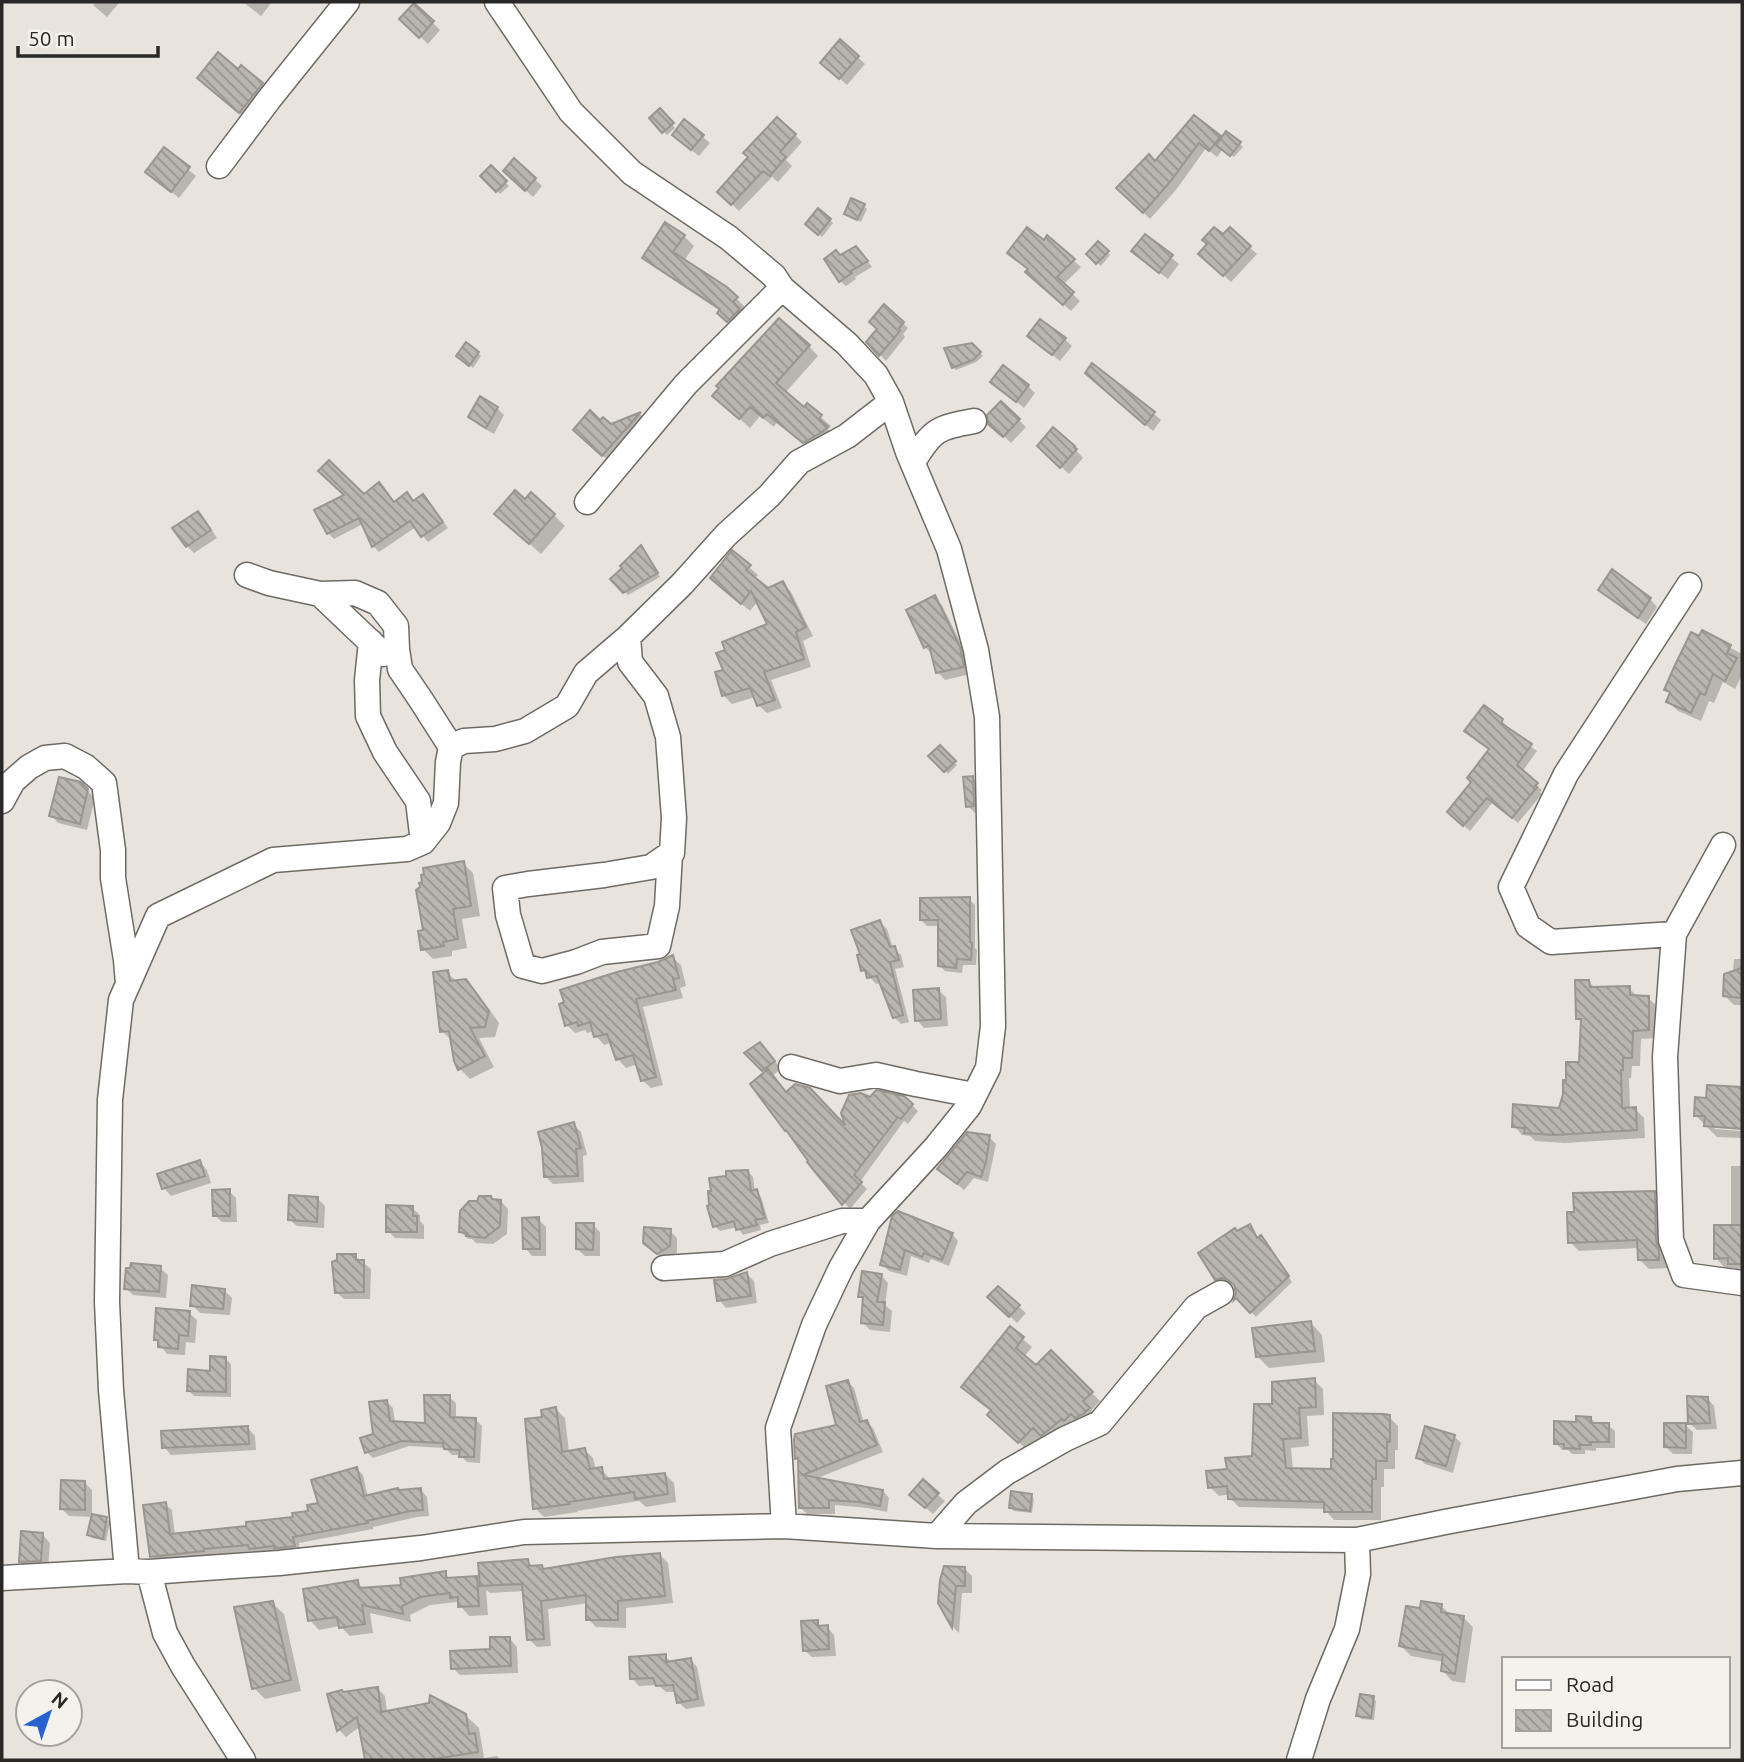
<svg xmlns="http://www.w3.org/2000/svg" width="1744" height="1762" viewBox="0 0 1744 1762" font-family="Ubuntu,sans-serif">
<defs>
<pattern id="building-back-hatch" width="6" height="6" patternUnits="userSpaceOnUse" patternTransform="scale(1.75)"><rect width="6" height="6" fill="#b9b5af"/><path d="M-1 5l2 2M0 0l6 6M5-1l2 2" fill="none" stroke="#97938e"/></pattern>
</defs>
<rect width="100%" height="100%" fill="#e8e4dd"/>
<path fill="#0003" d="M96 2H118L119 3 107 17 93 5Z
M243 2H272L261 16Z
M415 5 440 30 428 44 402 19Z
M858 57 865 64 847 85 830 70Z
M239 72 262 84 273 96 251 123 211 89Z
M660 110 675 128 667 135 651 118Z
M1194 117 1222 140 1240 144 1243 147 1234 157 1223 149 1217 157 1206 148 1176 190 1150 219 1119 188 1156 164Z
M795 135 802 142 786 160 792 166 778 182 772 177 739 211 719 192Z
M702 136 710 143 699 156 681 142Z
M165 150 196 176 179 198 155 179Z
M515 160 542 186 533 197 505 171Z
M491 168 509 186 500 194 483 176Z
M864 206 867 209 861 222 846 213Z
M819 211 833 223 822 237 807 224Z
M684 236 694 246 684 261 736 298 746 308 738 331 719 313 720 311 654 267 644 257Z
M1145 236 1179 264 1168 279 1140 258Z
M1223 237 1249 247 1257 254 1231 282 1208 261Z
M1048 238 1081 267 1063 285 1080 301 1071 311 1034 279 1044 243Z
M1098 243 1110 255 1101 266 1088 254Z
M861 253 872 267 855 277 856 279 846 286 840 281 841 256Z
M903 323 908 328 903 334 905 337 886 361 868 342Z
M1065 339 1072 346 1060 361 1037 343Z
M971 345 983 356 976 362 956 370 953 367Z
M809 346 818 356 785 393 805 409 808 406 831 426 828 429 836 437 814 451 777 422 774 427 760 416 750 428 724 405Z
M478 353 481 356 473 368 462 359Z
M1094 380 1153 413 1161 420 1153 431Z
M992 382 1028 386 1035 393 1024 408Z
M1001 403 1026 427 1011 443 990 423Z
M497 408 504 415 494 434 478 425 470 417Z
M640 414 647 421 610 462 582 437 600 422 611 426Z
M1039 446 1073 447 1083 458 1069 474Z
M379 484 395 503 407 495 414 502 423 496 448 528 428 542 416 527 379 552 373 546 363 524 334 539 328 533 363 496Z
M525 502 554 515 565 526 541 554 508 525Z
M197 513 205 520 217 538 194 553 187 546Z
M644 551 660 577 628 595 612 579Z
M733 553 758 575 754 579 768 591 783 583 791 592 813 636 803 641 811 667 771 680 782 708 767 713 758 705 755 697 732 704 723 695 770 625 758 601 750 611 720 586Z
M1612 572 1650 599 1657 607 1646 624 1607 597 1600 590Z
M935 598 942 605 967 656 970 674 945 680 938 672 933 655 925 647Z
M1703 633 1742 654V675L1735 689 1723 682 1714 703 1709 701 1701 721 1678 711 1668 702 1671 694 1667 689Z
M1484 707 1502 721 1508 727 1507 729 1537 751 1522 772 1542 790 1540 792 1542 794 1518 823 1493 802 1470 831 1455 818 1490 750 1472 736Z
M940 747 957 765 948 774 931 756Z
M973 778 980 785V813H975L968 806Z
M80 784 95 798 87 830 58 823 51 815Z
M463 863 473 873 480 916 462 919 467 948 452 951V956L433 959 423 949 424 931Z
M969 899 975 905V948L977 950 976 965H963L962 973 945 971 939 965 940 926H927L921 920Z
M880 922 887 929 893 948 901 955 904 967 895 969 909 1022 901 1024 894 1017 882 983 876 984 863 970Z
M672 957 681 965 686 986 680 988 683 998 643 1007 663 1085 651 1088 642 1080 638 1064 626 1068 618 1059 612 1042 604 1045 596 1036 594 1031 587 1033 585 1030 575 1033 567 1025 658 964Z
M1734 959H1742V1005H1734L1725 996 1733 973Z
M447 972 457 982 466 981 476 991 499 1023 495 1037 479 1038 494 1067 470 1079 460 1069 453 1042 442 1031Z
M1589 982 1595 988H1629L1638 997 1648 998 1657 1006V1038L1641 1039 1640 1066H1632L1631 1078H1629L1630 1109H1635L1644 1118 1645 1138 1565 1143 1535 1141 1530 1136 1522 1135 1514 1126 1560 1110 1581 1063 1583 1024 1578 1018Z
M938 990 946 997 948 1026 924 1028 917 1020Z
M767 1051 781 1069 772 1076 786 1093 848 1130 912 1105 918 1111 908 1124 904 1121 860 1182 867 1189 850 1209 809 1162 766 1073 747 1053Z
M1709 1087 1742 1089V1127L1711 1125 1715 1129 1742 1131V1138L1717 1137 1695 1115 1708 1100Z
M573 1124 581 1132 587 1155 583 1156 584 1182 553 1184 546 1177Z
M989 1137 996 1144 988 1182 974 1178 964 1190 946 1175Z
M200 1162 207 1170 211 1183 171 1196 164 1188Z
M1731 1166H1742V1273H1740L1734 1268H1725L1716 1258 1731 1227Z
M748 1171 753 1177 755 1192 761 1197 769 1223 760 1225 761 1230 743 1235 737 1227 720 1231 714 1226 728 1177Z
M229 1191 236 1198 237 1222H222L214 1215Z
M1654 1193 1663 1202 1668 1268 1649 1269 1640 1260 1639 1248 1579 1251 1570 1242Z
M318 1199 325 1206 324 1228 297 1226 289 1219Z
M494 1201H501L508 1209 507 1234 493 1244 476 1243 472 1239H468L461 1232Z
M412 1208 420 1215V1221L424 1225V1239L395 1238 388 1231Z
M894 1217 952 1234 958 1241 949 1266 931 1259 929 1263 911 1256 907 1276 889 1271 882 1264Z
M538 1219 546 1227V1256H532L525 1248Z
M593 1225 600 1232V1256H585L577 1249Z
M1249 1226 1259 1239 1266 1242 1292 1282 1256 1317 1242 1302 1240 1303 1236 1299 1238 1292 1235 1284 1228 1282 1221 1284 1216 1279 1237 1233Z
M670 1231 677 1238V1253L666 1261 652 1250Z
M355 1256 371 1269 370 1299H344L336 1292Z
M160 1268 168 1275 166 1298 133 1295 126 1288Z
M747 1274 754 1281 757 1303 726 1308 719 1300Z
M881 1275 888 1283 885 1305 892 1311 890 1332 870 1330 863 1323 864 1301 860 1296Z
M224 1290 232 1298 230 1315 200 1313 192 1305Z
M990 1297 1018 1306 1026 1313 1017 1323Z
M189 1313 197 1320 195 1343 186 1342 185 1355 167 1354 155 1339Z
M1311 1323 1322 1335 1325 1362 1269 1368 1257 1356Z
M1011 1329 1032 1347 1024 1357 1036 1367 1051 1353 1100 1401 1091 1411 1097 1417 1050 1443 1043 1435 1028 1451 998 1423 992 1411 963 1387Z
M225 1358 231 1364V1397L194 1396 188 1390 212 1373Z
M1314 1380 1323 1389 1324 1415 1307 1416 1309 1446 1291 1448 1293 1470H1333L1389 1417 1398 1426V1450H1395V1469H1384V1487H1381V1520H1334L1326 1511V1509L1239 1507 1230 1498V1494L1219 1496 1210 1487 1228 1470 1254 1458 1273 1406Z
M848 1382 854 1388 864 1423 866 1422 873 1428 883 1452 815 1479 883 1491 889 1498 887 1512 867 1508 835 1505V1514H807L801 1508 800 1461 796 1458 839 1426Z
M449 1397 456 1403V1419L476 1420 482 1426 480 1463 467 1462 460 1455H452L445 1448 409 1446 373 1458 367 1452 375 1435 386 1401 393 1408 395 1423 427 1425Z
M1707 1398 1714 1406 1717 1429 1697 1430 1689 1423Z
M556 1409 565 1418 569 1452 584 1449 593 1458 596 1470 601 1469 611 1480 665 1474 674 1483 676 1502 646 1507 639 1501 577 1511 578 1512 544 1517 535 1508 544 1418Z
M1591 1418 1597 1425H1608L1615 1431V1448H1596V1451L1585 1450V1454H1572L1568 1450H1562L1556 1443 1578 1424Z
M1685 1425 1693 1432 1692 1454H1673L1666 1447Z
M248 1428 255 1436 256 1450 171 1455 164 1447Z
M1454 1436 1461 1443 1453 1473 1425 1464 1418 1457Z
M357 1469 363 1475 368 1497 421 1490 427 1497 429 1516 417 1517 373 1527V1529L299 1543 300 1552 257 1555 254 1551 209 1555V1557L159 1563 152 1556 165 1504 172 1510 175 1535 248 1528 295 1518 310 1512 320 1505Z
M84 1482 92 1490V1516L106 1519 110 1522 106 1541 92 1538 89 1534 93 1517 69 1516 62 1509Z
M937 1494 945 1501 933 1514 919 1502Z
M1031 1496 1034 1499 1032 1513 1014 1511 1011 1508Z
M43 1535 50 1543 48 1568H28L20 1561Z
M660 1555 668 1563 673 1603 626 1608V1628L596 1627 588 1619V1603L548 1609 551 1646 537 1647 529 1639 525 1591 490 1593 486 1590 488 1615 469 1616 457 1602 430 1605 410 1615 411 1622 370 1613 373 1633 350 1636 340 1626 319 1630 310 1620 357 1582 365 1590 402 1586 445 1573 451 1580 477 1578 481 1582 528 1561 534 1568 542 1567 545 1571Z
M965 1569 972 1576V1593H962L959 1633 953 1627 940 1602Z
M272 1603 284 1614 301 1691 265 1699 254 1688Z
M1441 1606 1451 1615 1463 1617 1473 1627 1465 1683 1452 1681 1442 1670 1444 1662 1411 1656 1401 1646 1421 1610Z
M817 1622 823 1628 827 1627 834 1635 836 1656 812 1657 804 1650Z
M510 1639 517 1647 518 1673 460 1675 453 1668 492 1651Z
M665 1656 672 1663 690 1659 697 1667 705 1706 686 1709 678 1702 676 1692H666L658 1685 639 1686 632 1678Z
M378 1689 385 1696 387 1712 465 1715 479 1728 484 1758 497 1756 501 1760H367L361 1726 346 1737 339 1730Z
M1373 1698 1376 1701 1374 1720 1361 1719 1358 1715Z"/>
<path fill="url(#building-back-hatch)" stroke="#99958f" stroke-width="2" d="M414 3 434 21 419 38 399 19Z
M840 39 859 56 839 79 820 63Z
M218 52 238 69 241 65 263 83 239 113 197 78Z
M660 108 674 123 662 133 649 118Z
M1194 115 1221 136 1209 151 1199 143 1169 183 1143 213 1116 188 1149 154 1155 161Z
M777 117 796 134 780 152 786 157 770 176 763 171 731 205 717 192 748 157 743 153Z
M684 119 704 135 691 150 672 135Z
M1226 131 1241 142 1230 156 1216 145Z
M164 147 190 167 171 192 145 172Z
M514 158 536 178 525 191 503 171Z
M491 165 507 181 496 192 480 176Z
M851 198 865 204 857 220 844 214Z
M818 208 831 219 818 235 805 224Z
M665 222 685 235 673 252 727 287 738 297 733 302 740 309 727 322 717 313 720 309 642 258Z
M1027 227 1044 240 1047 235 1075 259 1057 277 1074 292 1063 305 1025 272 1028 269 1007 253Z
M1214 227 1223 234 1230 227 1251 246 1223 276 1198 254 1207 244 1202 240Z
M1145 234 1173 255 1159 273 1131 251Z
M1098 241 1109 251 1096 264 1086 254Z
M856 246 868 261 851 271 852 273 839 282 824 259 836 250 840 255Z
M884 304 904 322 899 328 900 331 879 356 866 342 877 329 869 322Z
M779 318 810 345 776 383 804 407 807 403 822 415 819 419 828 427 822 432 803 443 767 414 763 418 750 407 739 419 712 396 719 388 716 386Z
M1040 319 1066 338 1052 355 1027 336Z
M466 342 479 352 469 366 456 356Z
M972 343 981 352 973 360 952 368 944 348Z
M1092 363 1155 412 1145 425 1085 373Z
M1003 365 1029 385 1016 402 990 382Z
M480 396 498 407 486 428 468 417Z
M1001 401 1020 419 1003 437 988 424 987 415Z
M590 410 600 420 603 417 611 424 641 412 602 456 573 430Z
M1053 427 1075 446 1074 447 1077 449 1060 468 1037 446Z
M329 460 364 494 379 482 394 502 407 492 413 501 423 494 443 522 421 537 410 521 372 547 359 518 327 534 314 510 344 495 318 471Z
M515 490 525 499 531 492 555 514 529 544 494 514Z
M198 511 211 530 186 547 172 528Z
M641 545 658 573 623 593 610 579 622 568 620 566Z
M732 550 751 565 746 570 768 588 783 581 806 627 796 632 804 659 764 672 775 700 757 706 750 688 722 696 715 672 723 670 716 653 725 650 722 642 767 624 751 591 741 604 710 578Z
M1612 569 1651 598 1638 618 1598 590Z
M935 595 960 647 964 667 936 673 929 645 924 648 906 610Z
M1702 630 1731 645 1727 653 1737 658 1725 681 1713 674 1705 695 1700 693 1691 713 1666 702 1670 692 1664 690 1675 665 1691 632 1699 636Z
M1484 705 1503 719 1501 723 1532 744 1517 765 1538 783 1535 786 1537 787 1512 818 1487 798 1463 826 1447 812 1471 782 1467 778 1489 749 1464 731Z
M940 745 956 761 944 772 928 756Z
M973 776 974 806 966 807 963 777Z
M59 777 81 782 88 789 80 824 49 816Z
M464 861 471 906 453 909 458 939 443 942 444 946 421 950 418 931 423 930 416 890 420 887 419 883 422 882 421 875 424 874 423 868Z
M970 897V942L972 943 971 960 957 959 956 968 938 966V920H920V898Z
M880 920 890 947 895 946 899 960 890 962 903 1015 893 1018 877 976 867 978 865 970 861 971 857 955 860 954 851 930Z
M673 955 679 978 673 979 676 990 636 999 656 1077 641 1081 633 1055 616 1060 607 1034 594 1037 590 1022 578 1026 577 1022 565 1026 559 1004 564 1002 560 990 617 972 658 962Z
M1742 968V998L1723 996 1724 974Z
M448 970 450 981 466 979 489 1011 485 1027 470 1028 485 1056 458 1070 454 1061 449 1031 440 1032 433 972Z
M1575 980H1589L1590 987 1630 986V995L1649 996V1030L1633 1031 1632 1058H1623V1070H1621L1622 1108 1636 1107 1637 1130 1555 1135 1524 1133 1525 1128 1512 1127 1513 1104 1559 1108 1563 1094V1080H1566V1062H1579L1581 1019H1576Z
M939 988 941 1019 915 1021 913 990Z
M760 1042 775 1061 762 1071 744 1053Z
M768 1069 786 1092 795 1084 810 1088 845 1125 841 1113 849 1095 861 1093 870 1097 876 1090 904 1096 913 1104 901 1119 898 1117 854 1175 862 1182 842 1205 807 1162 808 1161 786 1130 785 1131 750 1084Z
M1707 1085 1742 1087V1129L1704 1126 1705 1116H1694L1695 1097 1706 1098Z
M574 1122 581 1148 576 1149 578 1176 544 1177 542 1148 538 1132Z
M967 1132 990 1135 986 1162 981 1177 967 1172 957 1184 937 1169Z
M200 1160 205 1176 162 1189 157 1174Z
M748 1170 751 1191 757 1189 765 1218 755 1220 757 1225 736 1230 734 1221 713 1227 707 1206 709 1205 708 1191H711L709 1178 726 1176V1171Z
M230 1189V1216H213L212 1190Z
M1655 1191 1656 1240 1659 1251V1260H1638L1637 1240 1568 1243 1567 1212H1574L1573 1193Z
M289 1195 318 1197 317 1222 288 1220Z
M479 1196H491L492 1199 501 1200 500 1226 485 1238 466 1236 467 1233 459 1232 460 1211 469 1201H477Z
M386 1205 413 1206V1216H417V1232H386Z
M898 1211 953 1233 942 1260 924 1253 922 1257 905 1250 900 1270 880 1265 892 1216Z
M539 1217 540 1249H523L522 1218Z
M576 1223H594L593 1250 576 1249Z
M1250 1224 1257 1238 1261 1235 1289 1276 1250 1313 1236 1298 1234 1300 1236 1293 1234 1285 1228 1280 1222 1278 1215 1280 1198 1253 1235 1228 1237 1231Z
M1714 1225H1742V1264H1728V1258L1714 1259Z
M644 1227 671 1229 670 1246 657 1254 643 1243Z
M337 1254H356V1260H364V1292L335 1293 332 1262 337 1260Z
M131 1263 161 1266 159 1292 124 1289 126 1268H130Z
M862 1271 882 1274 877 1302H885L883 1325 861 1323 863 1297H858Z
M747 1272 751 1296 717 1301 714 1280 726 1279Z
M192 1285 225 1289 223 1309 190 1306Z
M998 1286 1020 1305 1009 1317 987 1297Z
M156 1308 190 1311 188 1336 179 1335 178 1349 158 1347V1340H154Z
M1311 1321 1315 1351 1256 1357 1252 1328Z
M1010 1326 1024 1337 1016 1348 1036 1365 1051 1350 1093 1392 1083 1401 1090 1408 1083 1414 1075 1418 1071 1414 1064 1421 1062 1419 1041 1436 1033 1428 1018 1443 987 1415 991 1410 961 1387Z
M210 1356 226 1357V1392L187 1391 188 1369 210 1371Z
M1315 1378 1316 1407 1299 1408 1301 1438 1283 1439 1286 1468 1331 1469V1459H1333V1413L1384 1414 1390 1415V1442H1387V1461H1376V1479H1372V1512H1324V1502L1228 1499 1227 1486 1208 1488 1206 1471 1227 1469 1225 1458 1252 1456 1254 1404H1272V1382Z
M848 1380 860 1422 867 1420 877 1445 803 1475 883 1490 880 1506 859 1502 829 1500V1508H799L798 1458 795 1459 794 1440 795 1434 836 1425 826 1386Z
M424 1395H450V1417L476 1418 474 1457H459L460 1450 444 1449 443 1443 402 1441 365 1453 360 1438 373 1434 369 1402 387 1400 390 1421 425 1423Z
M1687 1396 1708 1397 1710 1423 1688 1424Z
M556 1407 562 1452 585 1448 590 1469 602 1467 604 1479 665 1473 668 1494 635 1499 634 1492 569 1502 570 1504 533 1509 525 1419 542 1417 541 1410Z
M1576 1416 1591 1417V1423H1609V1442H1591V1445H1579L1580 1449 1564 1448V1444H1554V1421L1576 1422Z
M1664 1423H1686V1448L1664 1447Z
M248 1426 249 1444 162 1448 161 1431Z
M1425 1426 1455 1435 1446 1466 1416 1458Z
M357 1467 364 1496 398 1488 399 1490 421 1488 423 1510 410 1511 367 1521 368 1523 293 1537 295 1546 278 1548H274V1546L249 1549 248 1545 204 1549V1551L150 1557 143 1505 166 1502 170 1534 246 1526V1522L293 1517 292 1513 308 1511 307 1505 318 1503 311 1480Z
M923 1479 939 1493 925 1508 909 1495Z
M61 1480 85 1481V1510L60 1509Z
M1011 1491 1032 1494 1030 1511 1009 1508Z
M92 1514 107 1517 103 1539 87 1535Z
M21 1531 43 1533 41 1561 19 1562Z
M660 1553 665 1596 618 1601V1620H586V1595L541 1601 544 1639 527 1640 522 1584 480 1586 478 1563 528 1559 529 1566 542 1565 543 1569 616 1557Z
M944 1566 965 1567V1586H956L952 1628 938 1603 940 1580Z
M446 1571V1578L477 1576 479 1606 458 1607V1597L450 1598V1593L420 1597 402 1606 403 1614 362 1605 365 1624 339 1628 337 1617 308 1621 303 1589 358 1580 359 1588 401 1585 400 1578Z
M273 1601 291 1680 252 1689 234 1607Z
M1421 1601 1442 1604 1441 1612 1464 1616 1455 1674 1441 1671 1443 1655 1399 1646 1406 1606 1420 1608Z
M818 1620V1626L828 1625 829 1649 803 1651 801 1621Z
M490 1637H510L511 1666 451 1669 450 1651 490 1649Z
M666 1654V1662L691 1658 698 1699 677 1703 673 1685 656 1686 653 1678 630 1679 629 1657Z
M378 1687 381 1712 429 1703 430 1695 466 1714 469 1734 475 1733 478 1752 428 1760H365L357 1717 337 1731 327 1694 342 1690 343 1692Z
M1360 1694 1374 1696 1371 1718 1356 1716Z"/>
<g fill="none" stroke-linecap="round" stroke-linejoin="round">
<g stroke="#6e6a64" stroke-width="27">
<path id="minor" d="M497 2 571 112 632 173 729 238 774 276 782 288 847 344 876 375 891 402 908 452 949 549 976 650 987 717 993 1026 988 1068 969 1106 936 1147 868 1221 841 1268 814 1325 778 1428 784 1526
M219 166 270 98 347 2
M913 462C933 429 937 428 974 421
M587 502 686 384 782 288
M247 575 269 583 320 594 355 593 378 603 396 626 397 649 400 669 421 700 451 747
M320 594 383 654
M628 637 630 662 656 696 668 737 674 818 672 853 670 854 651 867 604 875 528 884 505 888 508 915 523 966 542 971 576 962 602 952 658 946 667 906 670 854
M371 642 367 680 368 716 385 752 418 801 423 842
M2 801 13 781 29 767 45 758 65 756 86 767 104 783 113 850V878L126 960 128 984
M1723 845 1674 934 1665 1057 1671 1240 1684 1275 1742 1283
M1674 934 1551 942 1528 926 1511 887 1566 774 1689 585
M791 1067 840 1081 876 1075 916 1084 974 1095
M664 1268 725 1264 770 1244 842 1221H868
M937 1536 966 1503 1007 1472 1065 1439 1100 1423 1196 1307 1221 1293
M127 1571 111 1390 107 1302 110 1100 121 1000 158 916 273 860 407 849 423 842 438 823 446 803 448 762 451 747 464 741 495 739 525 731 567 706 586 673 628 637 682 584 726 535 769 496 799 462 847 436 891 402
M149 1572 165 1633 183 1666 243 1760
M2 1578 127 1571 149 1572 279 1563 421 1548 524 1532 784 1526 937 1536 1357 1540 1445 1522 1677 1479 1742 1473
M1299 1760 1318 1699 1347 1629 1358 1574 1357 1540"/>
</g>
<use href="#minor" stroke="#fff" stroke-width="24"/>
</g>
<rect width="1744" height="1762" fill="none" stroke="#2a2826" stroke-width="7"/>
<rect x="1502" y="1657" width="228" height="91" fill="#f5f1eb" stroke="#a4a19c" stroke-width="2"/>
<rect x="1516" y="1680" width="35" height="10" fill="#ffffff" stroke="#a4a19c" stroke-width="2"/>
<text x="1566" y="1692" font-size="21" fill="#2a2826">Road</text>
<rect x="1516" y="1710" width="35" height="21" fill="url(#building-back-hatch)" stroke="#a4a19c" stroke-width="2"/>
<text x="1566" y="1727" font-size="21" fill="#2a2826">Building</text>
<g transform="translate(49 1713) rotate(40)"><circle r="33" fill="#f5f1eb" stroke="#a4a19c" stroke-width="2"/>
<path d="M0-5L12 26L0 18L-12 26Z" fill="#2763d0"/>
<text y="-10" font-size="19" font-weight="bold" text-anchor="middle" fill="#2a2826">N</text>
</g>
<path d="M18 46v10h140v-10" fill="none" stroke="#2a2826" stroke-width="3.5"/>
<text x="28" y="46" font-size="21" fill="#2a2826" stroke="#f5f1eb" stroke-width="5" paint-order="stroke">50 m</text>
</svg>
